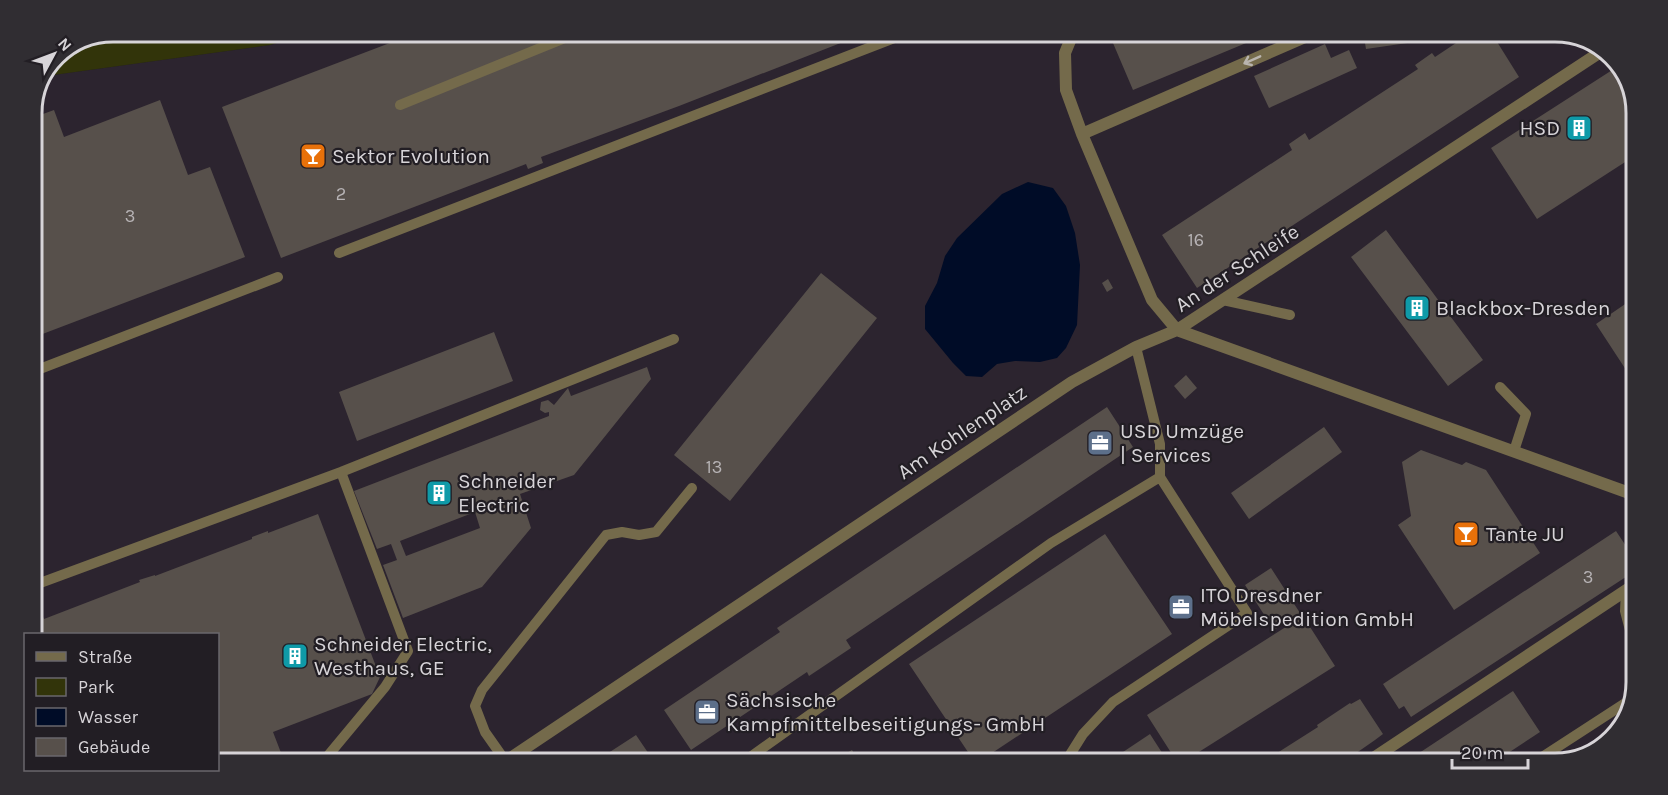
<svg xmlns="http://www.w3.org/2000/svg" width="1668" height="795" viewBox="0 0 1668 795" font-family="Karla,sans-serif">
<rect width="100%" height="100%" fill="#221e24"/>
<path fill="#2c242f" d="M312 32 1586 38 1623 67 1636 108 1630 713 1600 750 1555 763 218 758V634H32V108L46 76 270 45Z"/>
<path fill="#32340a" d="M113 32H312L270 45 46 76 56 55Z"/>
<path fill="#000c27" d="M1028 182 1053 188 1066 206 1075 233 1080 265 1077 325 1066 348 1057 358 1040 362 1015 361 997 364 982 377 966 376 953 363 925 329V306L937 283 945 256 957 238 1002 194Z"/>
<path fill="#57504b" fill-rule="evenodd" d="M249 32H260V36L250 37Z
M416 33 867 35 857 39 856 37 679 106 541 157 543 163 528 169 526 164 281 258 222 107Z
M1110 36H1263L1133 90Z
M1364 37H1427L1428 40 1366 49Z
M1465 37H1494L1519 77 1197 288 1162 235 1292 150 1289 144 1305 133 1309 140 1418 69 1415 65 1432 53 1435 57Z
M1325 44 1331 58 1349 50 1357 68 1269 108 1254 76Z
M1620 65 1623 67 1636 108V155L1537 219 1491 148Z
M160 100 188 175 210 167 245 257 32 338V128H33L32 118 54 110 64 137Z
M1386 230 1483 360 1448 386 1351 257Z
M821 273 877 318 730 501 674 455Z
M1108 279 1113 288 1107 292 1102 283Z
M1634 298V373L1630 376 1596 324Z
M494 332 513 381 357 441 339 392Z
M647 367 651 379 574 475 520 494 531 528 482 587 403 618 383 565 397 560 391 544 377 549 354 491 549 416V412L545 413 540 410 541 402 548 400 554 405 568 388 571 396ZM475 512 480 528 406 556 400 541Z
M1186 375 1197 388 1185 399 1174 386Z
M1107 407 1133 447 846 640 851 648 809 676 807 672 691 750 664 710 780 632 777 628Z
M1324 427 1342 452 1249 519 1231 493Z
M1421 450 1462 465 1466 462 1486 470 1540 553 1454 610 1398 525 1411 516 1402 462Z
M318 514 380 677 372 694 273 732 283 758H218V634H32V622L43 617 44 619 140 582 139 580 155 575V576L252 539V537L268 531V533Z
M1616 531 1632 555V573L1411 717 1404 706 1399 709 1383 684Z
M1105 534 1172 634 980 761H974L909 664Z
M1271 568 1300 613 1274 630 1245 585Z
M1303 616 1335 666 1183 762H1177L1147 715Z
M1513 691 1540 732 1493 763H1404Z
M1360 699 1383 734 1375 740 1342 763 1263 762 1318 727 1317 725 1350 703 1351 704Z
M1150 734 1168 762H1116L1114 758Z
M636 735 653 760 599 759Z
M852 750 858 760H834Z"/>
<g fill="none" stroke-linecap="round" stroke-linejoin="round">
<path stroke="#746a4b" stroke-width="10" d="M400 105 577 33
M339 253 902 35
M1223 300 1290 315
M32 372 278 277
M1500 387 1526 414 1514 451
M32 586 341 472 674 339
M1626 590 1625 611 1631 634
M326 758 385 687 408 651 341 472
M504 759 485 732 475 706 482 690 606 535 622 532 639 535 656 532 692 488
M746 760 1051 543 1160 477
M1066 761 1083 734 1113 702 1247 613 1160 477V444L1136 347
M1533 763 1630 700"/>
<path stroke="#746a4b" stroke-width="12" d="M1072 36 1065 53 1066 90 1082 134 1152 300 1177 330
M1082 134 1305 37
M1177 330 1632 494
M509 759 1072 382 1136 347 1177 330 1602 51
M1366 763 1631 587"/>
</g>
<defs><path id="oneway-shaft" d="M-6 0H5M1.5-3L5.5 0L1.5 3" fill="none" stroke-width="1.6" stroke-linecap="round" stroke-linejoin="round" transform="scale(1.5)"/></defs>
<use stroke="#b9b4ae" href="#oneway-shaft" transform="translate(1252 60) rotate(156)"/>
<defs>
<g id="building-square" transform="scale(1.35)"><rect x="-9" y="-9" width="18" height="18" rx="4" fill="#0f9aa8" stroke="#221e24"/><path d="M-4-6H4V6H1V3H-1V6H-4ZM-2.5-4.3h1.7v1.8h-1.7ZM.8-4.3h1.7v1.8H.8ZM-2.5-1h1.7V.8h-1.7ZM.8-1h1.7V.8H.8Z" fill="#fff"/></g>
<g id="bar-square" transform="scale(1.35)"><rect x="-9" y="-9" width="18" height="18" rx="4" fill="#e8710a" stroke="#221e24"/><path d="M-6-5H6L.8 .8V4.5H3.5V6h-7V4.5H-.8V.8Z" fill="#fff"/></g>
<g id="office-square" transform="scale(1.35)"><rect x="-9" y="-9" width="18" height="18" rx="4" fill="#5c6f8a" stroke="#221e24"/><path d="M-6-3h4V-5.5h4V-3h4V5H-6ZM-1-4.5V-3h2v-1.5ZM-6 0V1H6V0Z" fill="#fff"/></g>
</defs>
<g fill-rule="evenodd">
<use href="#building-square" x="1579" y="128"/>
<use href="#bar-square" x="313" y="156"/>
<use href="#building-square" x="1417" y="308"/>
<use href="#office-square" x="1100" y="443"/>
<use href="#building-square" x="439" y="493"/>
<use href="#bar-square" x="1466" y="534"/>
<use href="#office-square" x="1181" y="607"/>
<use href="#building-square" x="295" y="656"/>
<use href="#office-square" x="707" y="712"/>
</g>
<g text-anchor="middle" stroke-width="4.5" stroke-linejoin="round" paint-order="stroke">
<g font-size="18" fill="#b7b3b5">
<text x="341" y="200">2</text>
<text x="130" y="222">3</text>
<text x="1196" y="246">16</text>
<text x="714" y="473">13</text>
<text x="1588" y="583">3</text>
</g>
<g font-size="21" fill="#d7d4d8" stroke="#221e24" text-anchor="start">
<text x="1560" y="135" text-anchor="end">HSD</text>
<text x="332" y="163">Sektor Evolution</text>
<text x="1436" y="315">Blackbox-Dresden</text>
<text x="1120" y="438">USD Umzüge<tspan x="1120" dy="24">| Services</tspan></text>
<text x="458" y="488">Schneider<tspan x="458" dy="24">Electric</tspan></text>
<text x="1486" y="541">Tante JU</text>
<text x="1200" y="602">ITO Dresdner<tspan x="1200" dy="24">Möbelspedition GmbH</tspan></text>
<text x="314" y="651">Schneider Electric,<tspan x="314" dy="24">Westhaus, GE</tspan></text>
<text x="726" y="707">Sächsische<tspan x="726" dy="24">Kampfmittelbeseitigungs- GmbH</tspan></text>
</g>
<g font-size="21" fill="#d7d4d8" stroke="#221e24">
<text transform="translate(1237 268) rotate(-33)" y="7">An der Schleife</text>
<text transform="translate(962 432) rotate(-34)" y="7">Am Kohlenplatz</text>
</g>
</g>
<path d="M0 0H1668V795H0ZM113 42H1555A71 71 0 0 1 1626 113V682A71 71 0 0 1 1555 753H113A71 71 0 0 1 42 682V113A71 71 0 0 1 113 42Z" fill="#302d32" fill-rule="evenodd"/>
<path fill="none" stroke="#d7d4d8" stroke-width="3" d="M113 42H1555A71 71 0 0 1 1626 113V682A71 71 0 0 1 1555 753H113A71 71 0 0 1 42 682V113A71 71 0 0 1 113 42Z"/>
<rect x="24" y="633" width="195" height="138" fill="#221e24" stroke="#6a676c" stroke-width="1.5"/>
<rect x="36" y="652" width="30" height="9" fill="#746a4b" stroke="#6a676c" stroke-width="1.5"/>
<text x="78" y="663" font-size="18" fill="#d7d4d8">Straße</text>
<rect x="36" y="678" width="30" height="18" fill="#32340a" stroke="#6a676c" stroke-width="1.5"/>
<text x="78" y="693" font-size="18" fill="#d7d4d8">Park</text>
<rect x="36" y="708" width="30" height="18" fill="#000c27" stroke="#6a676c" stroke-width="1.5"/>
<text x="78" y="723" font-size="18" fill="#d7d4d8">Wasser</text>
<rect x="36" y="738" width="30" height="18" fill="#57504b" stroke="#6a676c" stroke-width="1.5"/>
<text x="78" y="753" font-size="18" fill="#d7d4d8">Gebäude</text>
<g transform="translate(54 54) rotate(49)" stroke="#221e24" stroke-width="4.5" paint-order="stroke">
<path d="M0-4.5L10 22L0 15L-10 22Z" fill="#d7d4d8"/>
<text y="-9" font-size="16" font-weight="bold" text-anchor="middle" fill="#d7d4d8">N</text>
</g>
<path d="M1452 759v9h76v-9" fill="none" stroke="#d7d4d8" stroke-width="3"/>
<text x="1461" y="759" font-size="18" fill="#d7d4d8" stroke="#221e24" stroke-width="4.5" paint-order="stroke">20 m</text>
</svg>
